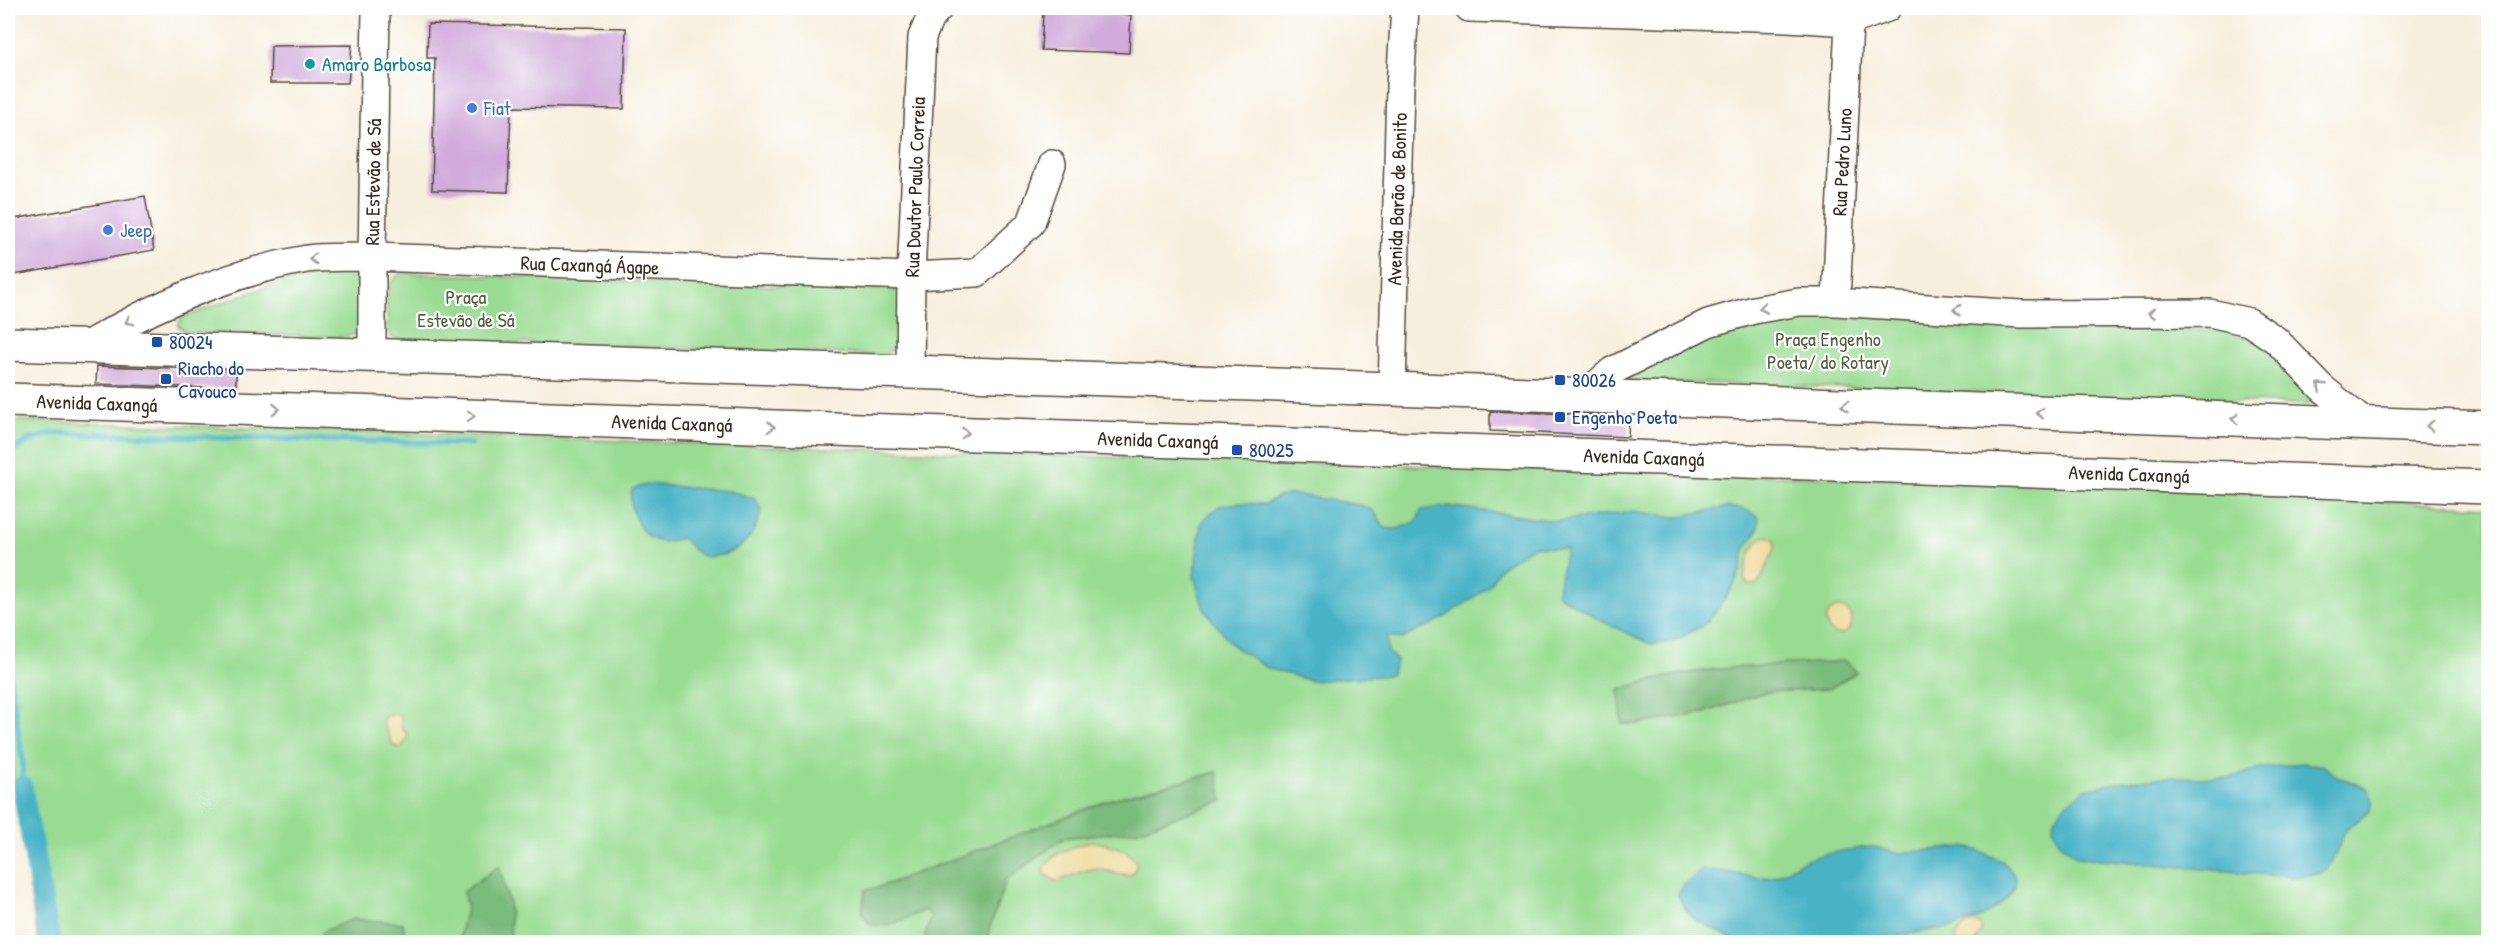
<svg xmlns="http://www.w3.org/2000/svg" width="2496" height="950" viewBox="0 0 2496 950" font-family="'Patrick Hand',sans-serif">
<rect width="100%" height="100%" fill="#fff"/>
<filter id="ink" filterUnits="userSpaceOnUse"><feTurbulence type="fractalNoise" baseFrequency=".0167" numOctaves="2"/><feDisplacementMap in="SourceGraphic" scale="12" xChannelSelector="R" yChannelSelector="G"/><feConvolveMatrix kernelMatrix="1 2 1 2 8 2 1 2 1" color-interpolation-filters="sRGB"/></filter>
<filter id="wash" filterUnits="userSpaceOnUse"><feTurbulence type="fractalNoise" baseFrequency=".008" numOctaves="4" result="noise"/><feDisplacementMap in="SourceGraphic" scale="24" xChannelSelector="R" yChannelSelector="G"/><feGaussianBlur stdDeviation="1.35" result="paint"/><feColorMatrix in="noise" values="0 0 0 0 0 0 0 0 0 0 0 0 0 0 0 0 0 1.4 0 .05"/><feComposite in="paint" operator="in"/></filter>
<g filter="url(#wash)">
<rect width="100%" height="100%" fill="#f7efde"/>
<path fill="#99db92" stroke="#6a8258" stroke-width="1.5" d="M351 270 360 273V333L344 337 186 332 178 326 181 318C237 298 291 272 351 270Z
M403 273 902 290 900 344 884 355 397 339 391 337 388 331C387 313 382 279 403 273Z
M1803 313 2238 332 2258 338 2324 405 1623 380 1640 368 1729 329Z
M8 420 1127 458 2099 484 2488 507V942H38L8 743Z"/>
<path fill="#7abb7c" stroke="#5a724d" stroke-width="1.5" d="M1845 661 1857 672 1829 689 1765 692 1704 713 1638 724H1622L1619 690C1686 665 1773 666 1845 661Z
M1217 772 1223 801 1138 830 1064 838 1006 880 989 930V942H928L925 935 931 916 925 910C904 918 894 928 870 924L862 913 865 890 877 888 1112 799Z
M499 866 509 903 511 942H458L467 906 463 892Z
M353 919 403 923 405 942H317L324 931Z"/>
<path fill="#eeda9e" stroke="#94825e" stroke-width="1.5" d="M1767 536 1774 539 1776 546 1760 581 1756 585H1748L1744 578C1748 562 1749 542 1767 536Z
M1826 621a13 13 0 1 1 26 0a13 13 0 1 1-26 0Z
M388 714H396L401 717 402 729 408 735 405 743 399 748 393 745 383 724 384 717Z
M1090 841C1106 843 1131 848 1137 865L1133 874C1123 878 1108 869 1096 869 1081 868 1070 879 1056 881L1045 875 1044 866 1058 853Z
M1974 922 1980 924 1982 930 1975 942H1955L1956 936 1966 925Z"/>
<path fill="#48b3c6" stroke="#426e72" stroke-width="1.5" d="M649 484 729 491 754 498 762 509C756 533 743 552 717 556 711 557 705 558 699 554 693 551 688 543 682 538 674 539 667 544 658 541 639 536 627 506 632 489Z
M1292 494 1361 505 1375 512 1385 528 1396 529 1415 523 1422 510 1448 506 1557 521 1634 511 1676 517 1728 507 1744 509 1759 517 1758 529 1745 550 1740 573 1728 595 1707 623 1682 637 1668 643 1650 644 1600 620 1557 594 1566 549 1533 546 1501 567 1489 585 1480 593 1442 619 1402 639 1387 636 1388 652 1397 661 1390 675 1311 681 1267 668 1233 646 1204 609 1194 577 1201 522 1219 506 1239 503 1266 504 1277 497Z
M2301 763 2321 765 2335 775 2368 789C2371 796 2374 803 2370 811 2364 819 2351 822 2345 832 2339 843 2333 866 2323 872 2318 875 2298 875 2291 877L2077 857 2058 840 2053 827 2055 819 2063 807 2086 789 2125 781 2168 777 2229 778 2263 768Z
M1874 847 1898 853 1963 847 1977 850 2002 861 2010 869 2015 877V886L2009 896 1998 906 1982 917 1953 927 1852 942H1739L1693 919 1683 905 1678 895 1684 885 1702 870C1721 869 1759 880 1772 877 1783 874 1791 867 1801 862 1819 854 1854 848 1874 847Z"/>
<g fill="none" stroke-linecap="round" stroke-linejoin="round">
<path stroke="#48b3c6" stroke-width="6" d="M8 454 29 440 53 433 470 444
M8 665 23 763 22 786"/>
<path stroke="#48b3c6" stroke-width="21" d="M22 786 50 942"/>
</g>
<g id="blocks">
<path fill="#d0abdb" d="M1043 12 1131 15 1129 53 1041 50Z
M428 24 626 28 624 109 511 107 508 192 432 190 435 58H427Z
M352 45 348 83H270L271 46Z
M145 196 154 250 8 276V220Z
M97 366 236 370V389L96 384Z
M1490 411 1629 416 1628 437 1490 431Z"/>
</g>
</g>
<g filter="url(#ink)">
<use href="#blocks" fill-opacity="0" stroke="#57483b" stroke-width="1.5"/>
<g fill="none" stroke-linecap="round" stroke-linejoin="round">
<g stroke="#57483b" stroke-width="30">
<path id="minor" d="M1469 8 1788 18 1849 22 1887 8
M1836 302 1849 22
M85 346C154 306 227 273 307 259 328 256 351 258 372 257L911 276 977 273 1031 223 1052 164
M372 356V257L376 8
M910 372 911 276 922 37 930 18 939 8
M1392 390 1400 87 1405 8
M1582 397 1612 371 1708 323 1754 310 1799 302H1836L2021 314 2210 313 2249 322 2276 340 2321 387 2366 424"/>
</g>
<g stroke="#57483b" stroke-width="36">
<path id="major" d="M8 344 910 372 2488 428
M8 400 2488 487"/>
</g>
<use href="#minor" stroke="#fff" stroke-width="27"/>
<use href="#major" stroke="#fff" stroke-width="33"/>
</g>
<defs><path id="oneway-chevron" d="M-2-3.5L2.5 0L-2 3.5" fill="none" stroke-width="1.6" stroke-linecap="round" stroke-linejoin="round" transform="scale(1.5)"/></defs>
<g stroke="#a79f9a">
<use href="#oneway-chevron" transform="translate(313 259) rotate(175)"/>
<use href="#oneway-chevron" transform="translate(1763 308) rotate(170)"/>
<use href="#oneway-chevron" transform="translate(1957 310) rotate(-176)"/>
<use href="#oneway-chevron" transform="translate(2152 313) rotate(180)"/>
<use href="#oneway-chevron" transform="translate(129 321) rotate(152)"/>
<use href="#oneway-chevron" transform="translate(2321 386) rotate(-137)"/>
<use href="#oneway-chevron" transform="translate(1845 406) rotate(-178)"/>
<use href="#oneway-chevron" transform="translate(276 409) rotate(2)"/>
<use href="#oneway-chevron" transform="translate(2040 413) rotate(-178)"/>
<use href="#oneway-chevron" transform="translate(471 416) rotate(2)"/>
<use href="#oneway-chevron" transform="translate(2235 419) rotate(-178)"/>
<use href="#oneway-chevron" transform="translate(2430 426) rotate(-178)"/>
<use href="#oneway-chevron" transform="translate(771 427) rotate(2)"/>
<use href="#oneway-chevron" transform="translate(965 433) rotate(2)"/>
</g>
</g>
<circle fill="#0f9aa8" stroke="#fff" stroke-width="2" cx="310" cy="64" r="6"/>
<g fill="#3f7fe0" stroke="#fff" stroke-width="2">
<circle cx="472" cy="108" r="6"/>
<circle cx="108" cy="230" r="6"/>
</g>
<g fill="#1a4fb4" stroke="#fff" stroke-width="2">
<rect x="151" y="336" width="12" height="12" rx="3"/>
<rect x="160" y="373" width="12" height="12" rx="3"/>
<rect x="1554" y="374" width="12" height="12" rx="3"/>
<rect x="1554" y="411" width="12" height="12" rx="3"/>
<rect x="1231" y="444" width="12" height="12" rx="3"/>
</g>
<g text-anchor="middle" stroke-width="4.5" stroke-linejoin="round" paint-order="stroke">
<g font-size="20" fill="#0d838f" stroke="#fff" text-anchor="start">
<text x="322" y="71">Amaro Barbosa</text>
</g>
<g font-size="20" fill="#366cbe" stroke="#fff" text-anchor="start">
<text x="484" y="115">Fiat</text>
<text x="120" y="237">Jeep</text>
</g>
<g font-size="20" fill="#3b2a1e" stroke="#fff">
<text transform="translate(1842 162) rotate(-87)" y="7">Rua Pedro Luno</text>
<text transform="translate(373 182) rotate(-89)" y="7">Rua Estevão de Sá</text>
<text transform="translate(915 187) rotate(-88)" y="7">Rua Doutor Paulo Correia</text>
<text transform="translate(1397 199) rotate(-88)" y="7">Avenida Barão de Bonito</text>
<text transform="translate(590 265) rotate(2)" y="7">Rua Caxangá Ágape</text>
<text transform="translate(97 403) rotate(2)" y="7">Avenida Caxangá</text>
<text transform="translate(672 423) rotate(2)" y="7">Avenida Caxangá</text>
<text transform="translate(1158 440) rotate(2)" y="7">Avenida Caxangá</text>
<text transform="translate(1644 457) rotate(2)" y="7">Avenida Caxangá</text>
<text transform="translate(2129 474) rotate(2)" y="7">Avenida Caxangá</text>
</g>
<g font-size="20" fill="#575f41" stroke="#fff">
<text x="466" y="304">Praça<tspan x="466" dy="23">Estevão de Sá</tspan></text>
<text x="1828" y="346">Praça Engenho<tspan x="1828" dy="23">Poeta/ do Rotary</tspan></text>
</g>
<g font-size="20" fill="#164399" stroke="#fff" text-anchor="start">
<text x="169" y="349">80024</text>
<text x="178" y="375">Riacho do<tspan x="178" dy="23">Cavouco</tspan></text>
<text x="1572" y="387">80026</text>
<text x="1572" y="424">Engenho Poeta</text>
<text x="1249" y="457">80025</text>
</g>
</g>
<rect width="2496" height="950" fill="none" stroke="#fff" stroke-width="30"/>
</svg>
